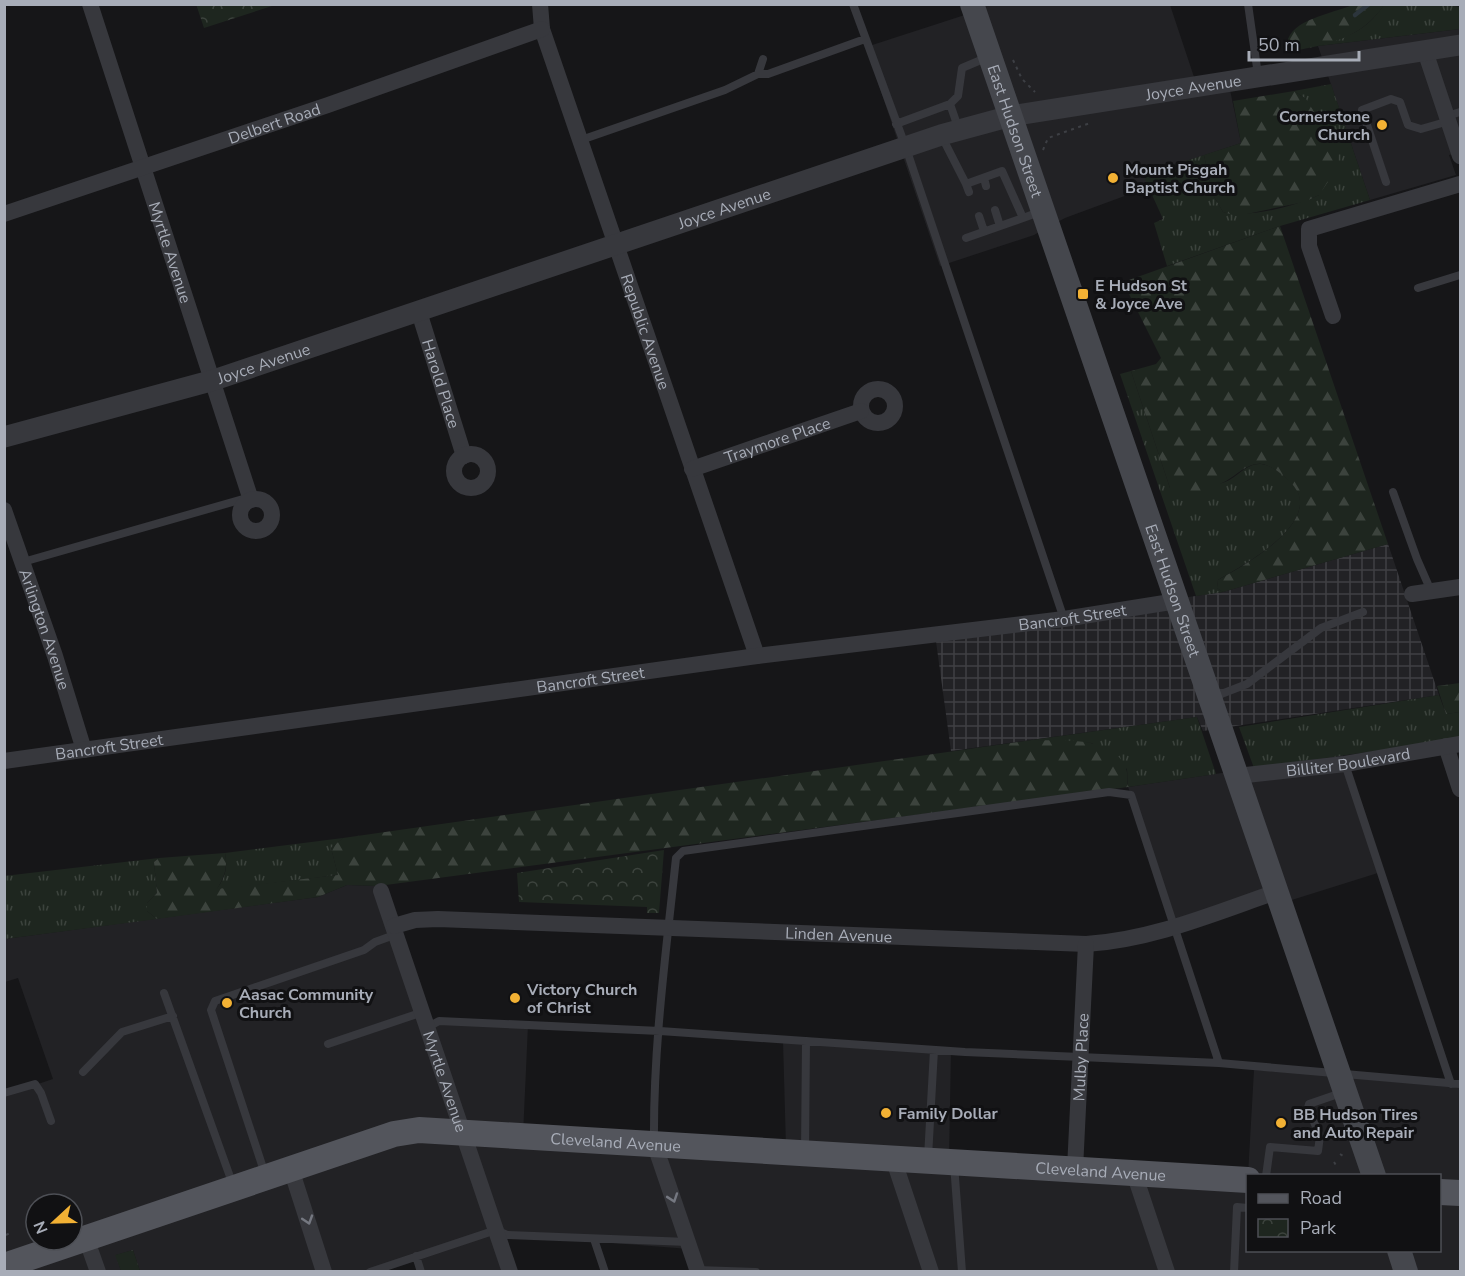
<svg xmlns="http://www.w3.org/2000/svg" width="1465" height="1276" viewBox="0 0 1465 1276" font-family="'Nunito Sans',sans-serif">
<defs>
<pattern id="industrial-grid" width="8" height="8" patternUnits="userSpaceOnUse" patternTransform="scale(1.5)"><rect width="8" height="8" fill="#222225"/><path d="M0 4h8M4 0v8" fill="none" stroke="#3f3f43"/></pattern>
<pattern id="grass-tufts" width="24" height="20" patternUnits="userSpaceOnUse" patternTransform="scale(1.5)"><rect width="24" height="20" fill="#1e261f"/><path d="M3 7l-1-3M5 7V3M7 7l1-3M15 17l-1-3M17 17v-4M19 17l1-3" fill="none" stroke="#3c433d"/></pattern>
<pattern id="forest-firs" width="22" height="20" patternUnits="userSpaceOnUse" patternTransform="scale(1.5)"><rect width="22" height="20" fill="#1e261f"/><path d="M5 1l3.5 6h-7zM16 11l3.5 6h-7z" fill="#3c433d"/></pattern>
<pattern id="park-crowns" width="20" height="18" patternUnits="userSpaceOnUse" patternTransform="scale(1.5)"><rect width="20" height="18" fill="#1e261f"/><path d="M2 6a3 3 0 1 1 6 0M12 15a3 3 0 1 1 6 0" fill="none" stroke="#3c433d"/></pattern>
</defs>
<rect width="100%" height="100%" fill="#161618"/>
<path fill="#222225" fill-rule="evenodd" d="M972 5H1170L1196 83 1228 80 1241 143 1144 175 1149 187 1065 218 1034 235 940 266 866 47 974 12Z
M1460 29V153L1449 155 1456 175 1370 200 1318 46Z
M1343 755 1381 872 1279 904 1275 891 1178 927 1128 787Z
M347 885 378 886 427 1024 528 1025 523 1136 786 1148 783 1041 951 1050 949 1160 1247 1180 1248 1250H1440V1176L1248 1175 1254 1070 1460 1083V1271H745L695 1268 689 1249 499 1234 510 1271H420L415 1257 368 1271H140L133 1250 116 1255 121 1271H5V1095L53 1079 18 978 5 982 4 935 5 939 318 897ZM36 1204H72V1240H36Z"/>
<path fill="url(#industrial-grid)" d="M1388 544 1439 695 1203 731 1197 717 951 751 935 634 1223 592Z"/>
<path fill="url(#grass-tufts)" d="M1445 4 1460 7V29L1318 46C1349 36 1365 32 1384 5Z
M1331 84 1370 200 1280 226 1167 266 1154 223 1163 219 1143 175 1204 155 1212 193 1223 212C1248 219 1295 206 1319 195L1306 99 1294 91Z
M1131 371 1170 488C1186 486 1209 488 1225 482 1238 477 1246 463 1261 464 1272 465 1285 476 1292 483 1326 521 1244 565 1218 580L1217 588 1223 592 1196 596 1120 374Z
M1439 695 1446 714 1460 712V739L1254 768 1239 727Z
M1197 717 1216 774 1128 787 1127 769 1092 743 1032 740Z
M343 838 331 848 338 875 216 890C225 878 228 869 225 853Z
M159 858 154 862 157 893 147 903V911L157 919 5 939 4 876Z"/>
<path fill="url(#forest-firs)" d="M1352 5H1384C1361 38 1331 44 1293 51L1287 43C1291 19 1332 14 1352 5Z
M1294 91 1306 99 1339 150 1338 167 1319 195 1304 202 1237 216 1223 212 1212 193 1204 155 1241 143 1233 101Z
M1280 226 1388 544 1223 592 1217 588 1218 580C1243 566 1326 521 1292 484 1285 476 1273 466 1262 464 1248 462 1237 475 1226 481 1213 488 1196 492 1182 497L1170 488 1131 371 1156 364 1161 358 1127 290 1129 280Z
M1460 683V712L1446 714 1437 686Z
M1032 740C1061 741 1113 735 1126 768 1128 774 1127 782 1128 787L378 886 347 885 318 897 157 919 147 911V903L157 893 154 862 159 858 225 853C228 869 224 877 217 889L338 875 331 848 343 838Z"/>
<path fill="url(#park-crowns)" d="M196 4H275V5L204 28Z
M664 850 659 913H647V907L519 902 517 873Z
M133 1250 140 1271H121L115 1255Z"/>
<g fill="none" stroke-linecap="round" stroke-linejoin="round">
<path stroke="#2c353c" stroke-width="4.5" d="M1355 15 1369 4"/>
<path stroke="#3d3f44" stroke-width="2" stroke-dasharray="3 4.5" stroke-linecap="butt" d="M1013 60 1022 79 1035 92
M1043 150 1048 138 1090 123
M1340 1154 1346 1158
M1334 1162 1337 1167
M6 1235 10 1233"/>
<path stroke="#37383d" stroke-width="8" d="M853 4 906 148 1064 619
M1248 4 1258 75
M758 74H768L865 39
M950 104 958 96 962 68 988 57
M1447 116 1460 112
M896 124 950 104 959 130
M941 135 966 184 1002 171 1023 218 1042 211
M581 140 725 90 758 74 763 59
M984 178 986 186
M1386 182 1362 110 1391 99 1400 102 1408 125 1421 129 1449 121
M966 184 969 192
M995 210 1000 226
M979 216 984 231
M966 238 1023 218
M1418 288 1460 275
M1393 492 1417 559 1431 591
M23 562 250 497
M1211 698 1247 684 1321 628 1363 612
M1345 764 1451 1084
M164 993 233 1185
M428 1027 439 1021 660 1031 965 1052 1219 1063 1460 1084
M328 1044 423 1012
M83 1072 122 1032 173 1016
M4 1093 35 1084 41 1093 51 1121
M654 1143C653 1048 666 952 676 858L683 851 1109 792 1131 795 1219 1063
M805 1152 806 1041
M928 1157 934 1050
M954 1164 962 1272
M265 1174 211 1010 215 1001 364 950 375 942 397 934
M1266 1176 1270 1147 1318 1151 1320 1136 1308 1108 1309 1104 1344 1092
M594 1239 605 1272
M416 1256 421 1272
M697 1270 756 1272
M370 1272 496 1230 507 1235 688 1242
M1234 1272 1237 1207 1248 1208"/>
<g stroke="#37383d" stroke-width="16">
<path id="s1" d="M90 4 251 500"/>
<path id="s2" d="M540 4 542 29 757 656"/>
<path d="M1425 51 1460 156"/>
<path id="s3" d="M4 214 328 105 542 29"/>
<path id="s4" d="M419 312 464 456"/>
<path d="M1333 316 1309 246V229L1460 184"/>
<circle cx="878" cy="406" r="17"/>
<circle cx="471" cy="471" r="17"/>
<path id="s5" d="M692 469 861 411"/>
<circle cx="256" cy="515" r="16"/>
<path id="s6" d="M4 510 55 656 84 750"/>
<path d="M1412 594 1460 587"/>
<path d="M1446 746 1460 789"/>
<path id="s7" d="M4 761 757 656 1064 619 1177 601"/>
<path id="s8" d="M1237 776 1345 764 1460 744"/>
<path id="s9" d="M381 891 510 1272"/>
<path id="s10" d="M394 926 415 920 438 919 1086 944C1152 940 1215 913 1276 892"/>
<path d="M654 1143 698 1272"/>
<path d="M893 1158 931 1272"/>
<path d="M291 1169 324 1272"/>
<path id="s11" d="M1075 1169 1086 944"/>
<path d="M1134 1173 1167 1272"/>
<path d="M86 1238 98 1272"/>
</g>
<path stroke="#37383d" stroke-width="21" id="s12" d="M4 437 214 380 941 135 1011 116 1460 45"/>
<g stroke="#45474d" stroke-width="24">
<path id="s13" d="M972 4 1374 1176"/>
<path d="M1399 1250 1406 1272"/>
</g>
<g stroke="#53555c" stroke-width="26">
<path d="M1440 1192 1460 1193"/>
<path id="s14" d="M4 1266 394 1134 419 1130 1248 1180"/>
</g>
</g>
<defs><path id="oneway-chevron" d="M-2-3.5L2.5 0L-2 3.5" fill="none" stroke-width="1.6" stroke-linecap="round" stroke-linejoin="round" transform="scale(1.5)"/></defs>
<g stroke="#757881">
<use href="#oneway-chevron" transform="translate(673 1198) rotate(71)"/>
<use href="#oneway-chevron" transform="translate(308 1220) rotate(72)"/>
</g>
<g fill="#f2b134" stroke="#111113" stroke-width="2">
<circle cx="1382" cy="125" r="6"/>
<circle cx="1113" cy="178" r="6"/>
<rect x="1077" y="288" width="12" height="12" rx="3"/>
<circle cx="515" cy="998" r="6"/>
<circle cx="227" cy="1003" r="6"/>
<circle cx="886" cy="1113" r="6"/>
<circle cx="1281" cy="1123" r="6"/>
</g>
<g text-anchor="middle" stroke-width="6" stroke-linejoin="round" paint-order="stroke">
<g font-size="16" fill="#a8adb8" stroke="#111113">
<text dy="6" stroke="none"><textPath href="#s12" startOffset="1242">Joyce Avenue</textPath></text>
<text dy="6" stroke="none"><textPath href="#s3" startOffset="285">Delbert Road</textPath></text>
<text dy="6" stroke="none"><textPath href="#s13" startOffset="134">East Hudson Street</textPath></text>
<text dy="6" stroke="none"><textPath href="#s12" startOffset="756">Joyce Avenue</textPath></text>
<text dy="6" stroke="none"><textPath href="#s1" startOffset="261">Myrtle Avenue</textPath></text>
<text dy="6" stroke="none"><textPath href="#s2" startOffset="345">Republic Avenue</textPath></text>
<text dy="6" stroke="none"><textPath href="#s12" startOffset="270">Joyce Avenue</textPath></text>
<text dy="6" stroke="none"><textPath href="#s4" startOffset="75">Harold Place</textPath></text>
<text dy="6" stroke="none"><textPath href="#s5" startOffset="90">Traymore Place</textPath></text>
<text dy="6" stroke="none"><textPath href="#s13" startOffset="620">East Hudson Street</textPath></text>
<text dy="6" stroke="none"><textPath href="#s7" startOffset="1078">Bancroft Street</textPath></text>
<text dy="6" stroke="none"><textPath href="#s6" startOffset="126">Arlington Avenue</textPath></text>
<text dy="6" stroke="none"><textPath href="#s7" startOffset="592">Bancroft Street</textPath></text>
<text dy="6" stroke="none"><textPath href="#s7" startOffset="106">Bancroft Street</textPath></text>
<text dy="6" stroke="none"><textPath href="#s8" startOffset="112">Billiter Boulevard</textPath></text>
<text dy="6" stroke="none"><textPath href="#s10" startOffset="446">Linden Avenue</textPath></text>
<text dy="6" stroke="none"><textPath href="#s11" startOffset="112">Mulby Place</textPath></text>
<text dy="6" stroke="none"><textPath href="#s9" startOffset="201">Myrtle Avenue</textPath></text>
<text dy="6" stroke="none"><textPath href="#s14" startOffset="634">Cleveland Avenue</textPath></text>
<text dy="6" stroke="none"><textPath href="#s14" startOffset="1120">Cleveland Avenue</textPath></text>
</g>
<g font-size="16" font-weight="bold" fill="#a8adb8" stroke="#111113" text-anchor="start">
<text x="1370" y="122" text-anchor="end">Cornerstone<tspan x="1370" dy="18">Church</tspan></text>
<text x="1125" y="175">Mount Pisgah<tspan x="1125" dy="18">Baptist Church</tspan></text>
<text x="1095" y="291">E Hudson St<tspan x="1095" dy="18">&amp; Joyce Ave</tspan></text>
<text x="527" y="995">Victory Church<tspan x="527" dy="18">of Christ</tspan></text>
<text x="239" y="1000">Aasac Community<tspan x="239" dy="18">Church</tspan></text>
<text x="898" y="1119">Family Dollar</text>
<text x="1293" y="1120">BB Hudson Tires<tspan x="1293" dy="18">and Auto Repair</tspan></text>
</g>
</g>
<rect width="1465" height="1276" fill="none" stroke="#a8adb8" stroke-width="12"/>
<rect x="1246" y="1174" width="195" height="78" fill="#111113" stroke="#4d4f55" stroke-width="1.5"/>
<rect x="1258" y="1194" width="30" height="9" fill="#53555c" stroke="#4d4f55" stroke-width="1.5"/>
<text x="1300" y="1204" font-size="18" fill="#a8adb8">Road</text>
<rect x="1258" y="1219" width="30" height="18" fill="url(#park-crowns)" stroke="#4d4f55" stroke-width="1.5"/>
<text x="1300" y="1234" font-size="18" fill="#a8adb8">Park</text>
<g transform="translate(54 1222) rotate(248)"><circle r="28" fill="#111113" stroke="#4d4f55" stroke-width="1.5"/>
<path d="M0-4.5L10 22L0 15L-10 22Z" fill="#f2b134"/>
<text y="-9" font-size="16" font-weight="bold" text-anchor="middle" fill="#a8adb8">N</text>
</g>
<path d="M1249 51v9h110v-9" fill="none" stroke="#a8adb8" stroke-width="3"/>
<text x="1258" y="51" font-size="18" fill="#a8adb8" stroke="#111113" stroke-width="4.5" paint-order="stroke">50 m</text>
</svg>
